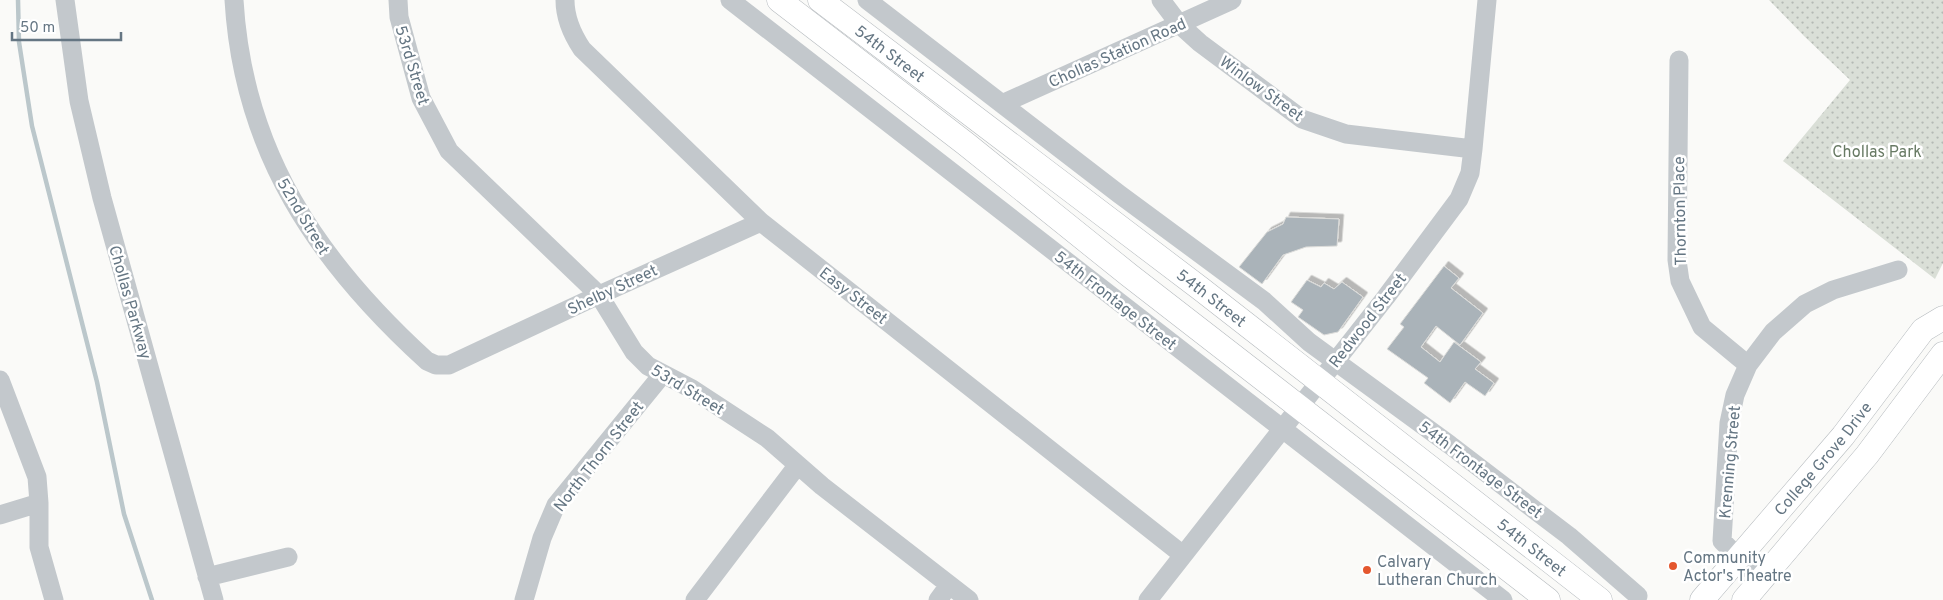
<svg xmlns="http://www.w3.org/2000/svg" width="1943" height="600" viewBox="0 0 1943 600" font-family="Overpass,sans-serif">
<defs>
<pattern id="park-dots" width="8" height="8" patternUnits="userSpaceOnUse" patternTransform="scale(1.25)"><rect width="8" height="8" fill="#dadfd7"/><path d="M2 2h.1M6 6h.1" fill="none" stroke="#b4b9b4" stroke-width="1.8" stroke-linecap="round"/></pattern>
<filter id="shadow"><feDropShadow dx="4.5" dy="-4.5" stdDeviation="0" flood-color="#0004"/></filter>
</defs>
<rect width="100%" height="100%" fill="#fafaf8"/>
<path fill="url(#park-dots)" d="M1769 0H1943V263L1935 279 1783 161 1850 80 1804 36Z"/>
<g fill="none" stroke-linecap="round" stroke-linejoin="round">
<path stroke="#bbc7cb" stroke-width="4.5" d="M18 0 19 42 32 126 97 382 124 514 152 600"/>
</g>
<path fill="#aab3b9" stroke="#dcdcda" filter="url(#shadow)" d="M1286 217 1339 219 1337 246 1306 247 1283 255 1262 284 1239 267 1267 232 1283 224Z
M1444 266 1459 278 1451 288 1483 313 1460 345 1436 326 1421 347 1440 362 1454 342 1481 362 1475 369 1494 383 1485 396 1465 382 1450 403 1424 383 1428 378 1387 349 1404 327 1400 324Z
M1307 280 1321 287 1324 283 1334 289 1342 282 1363 297 1338 332 1324 335 1298 317 1303 310 1291 302Z"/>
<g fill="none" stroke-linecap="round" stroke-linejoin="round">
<g stroke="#b5babe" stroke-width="25">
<g id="major">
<path d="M779 0 966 144 1129 275 1548 600"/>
<path id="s1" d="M820 0 1201 289 1600 600"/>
<path id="s2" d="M1702 600 1843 436 1923 330 1943 318"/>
<path d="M1744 600 1867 455 1943 354"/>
</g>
</g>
<path stroke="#c3c8cc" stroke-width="19" d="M65 0 79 101 102 198 214 600
M234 0C243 152 317 261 427 361L436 365H449L599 295 761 222
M398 0 399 17 421 98 449 151 599 295 634 352 648 366 692 389 767 438 822 486 969 600
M565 0C565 19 572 34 582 49L761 222 1183 555
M730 0 1503 600
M867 0 1119 194 1264 301 1309 342 1450 445 1536 511 1569 536 1638 596
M1161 0 1179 24 1200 43 1302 119 1346 134 1473 149
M1679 60 1677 260 1680 281 1702 327 1748 365
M1002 104 1232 0
M0 380 37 477 39 503V547L54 600
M0 515 39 503
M207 577 288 557
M1760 579 1722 541 1729 423 1735 395 1748 365 1773 332 1805 304 1833 290 1898 270
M524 600 542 538 556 505 662 375
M695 600 797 466
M938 600 949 585
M1148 600 1386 297 1459 199 1470 173 1473 149 1487 0"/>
<use href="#major" stroke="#fff" stroke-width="24"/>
</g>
<g fill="#e4572e" stroke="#fff" stroke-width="2">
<circle cx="1673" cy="566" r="5"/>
<circle cx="1367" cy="570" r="5"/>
</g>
<g text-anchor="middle" stroke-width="5" stroke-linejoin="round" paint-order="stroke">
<g font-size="16" fill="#657683" stroke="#fff">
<text transform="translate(1117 52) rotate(-24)" y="6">Chollas Station Road</text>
<text dy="6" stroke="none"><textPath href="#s1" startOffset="88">54th Street</textPath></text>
<text transform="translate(413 65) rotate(73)" y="6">53rd Street</text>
<text transform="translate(1262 88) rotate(36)" y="6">Winlow Street</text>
<text transform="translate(1679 211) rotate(-91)" y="6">Thornton Place</text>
<text transform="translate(304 216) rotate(59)" y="6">52nd Street</text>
<text transform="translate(612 289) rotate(-25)" y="6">Shelby Street</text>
<text transform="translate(854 295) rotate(38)" y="6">Easy Street</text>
<text dy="6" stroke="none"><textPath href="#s1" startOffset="492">54th Street</textPath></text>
<text transform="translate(1116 300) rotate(38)" y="6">54th Frontage Street</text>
<text transform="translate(131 302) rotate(74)" y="6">Chollas Parkway</text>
<text transform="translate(1367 320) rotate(-52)" y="6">Redwood Street</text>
<text transform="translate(688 389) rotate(31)" y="6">53rd Street</text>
<text transform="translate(598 456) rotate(-52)" y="6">North Thorn Street</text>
<text dy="6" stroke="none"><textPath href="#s2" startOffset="186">College Grove Drive</textPath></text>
<text transform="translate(1729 462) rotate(-85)" y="6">Krenning Street</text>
<text transform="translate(1481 469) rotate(37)" y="6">54th Frontage Street</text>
<text dy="6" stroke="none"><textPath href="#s1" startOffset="898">54th Street</textPath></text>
</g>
<g font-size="16" fill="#687a64" stroke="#fff">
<text x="1877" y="157">Chollas Park</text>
</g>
<g font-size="16" fill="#657683" stroke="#fff" text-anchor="start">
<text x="1683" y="563">Community<tspan x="1683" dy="18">Actor's Theatre</tspan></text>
<text x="1377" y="567">Calvary<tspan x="1377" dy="18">Lutheran Church</tspan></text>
</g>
</g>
<path d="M12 32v8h109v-8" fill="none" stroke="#657683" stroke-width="2.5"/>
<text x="20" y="32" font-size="15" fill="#657683" stroke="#ffffff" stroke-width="4" paint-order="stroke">50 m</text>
</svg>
